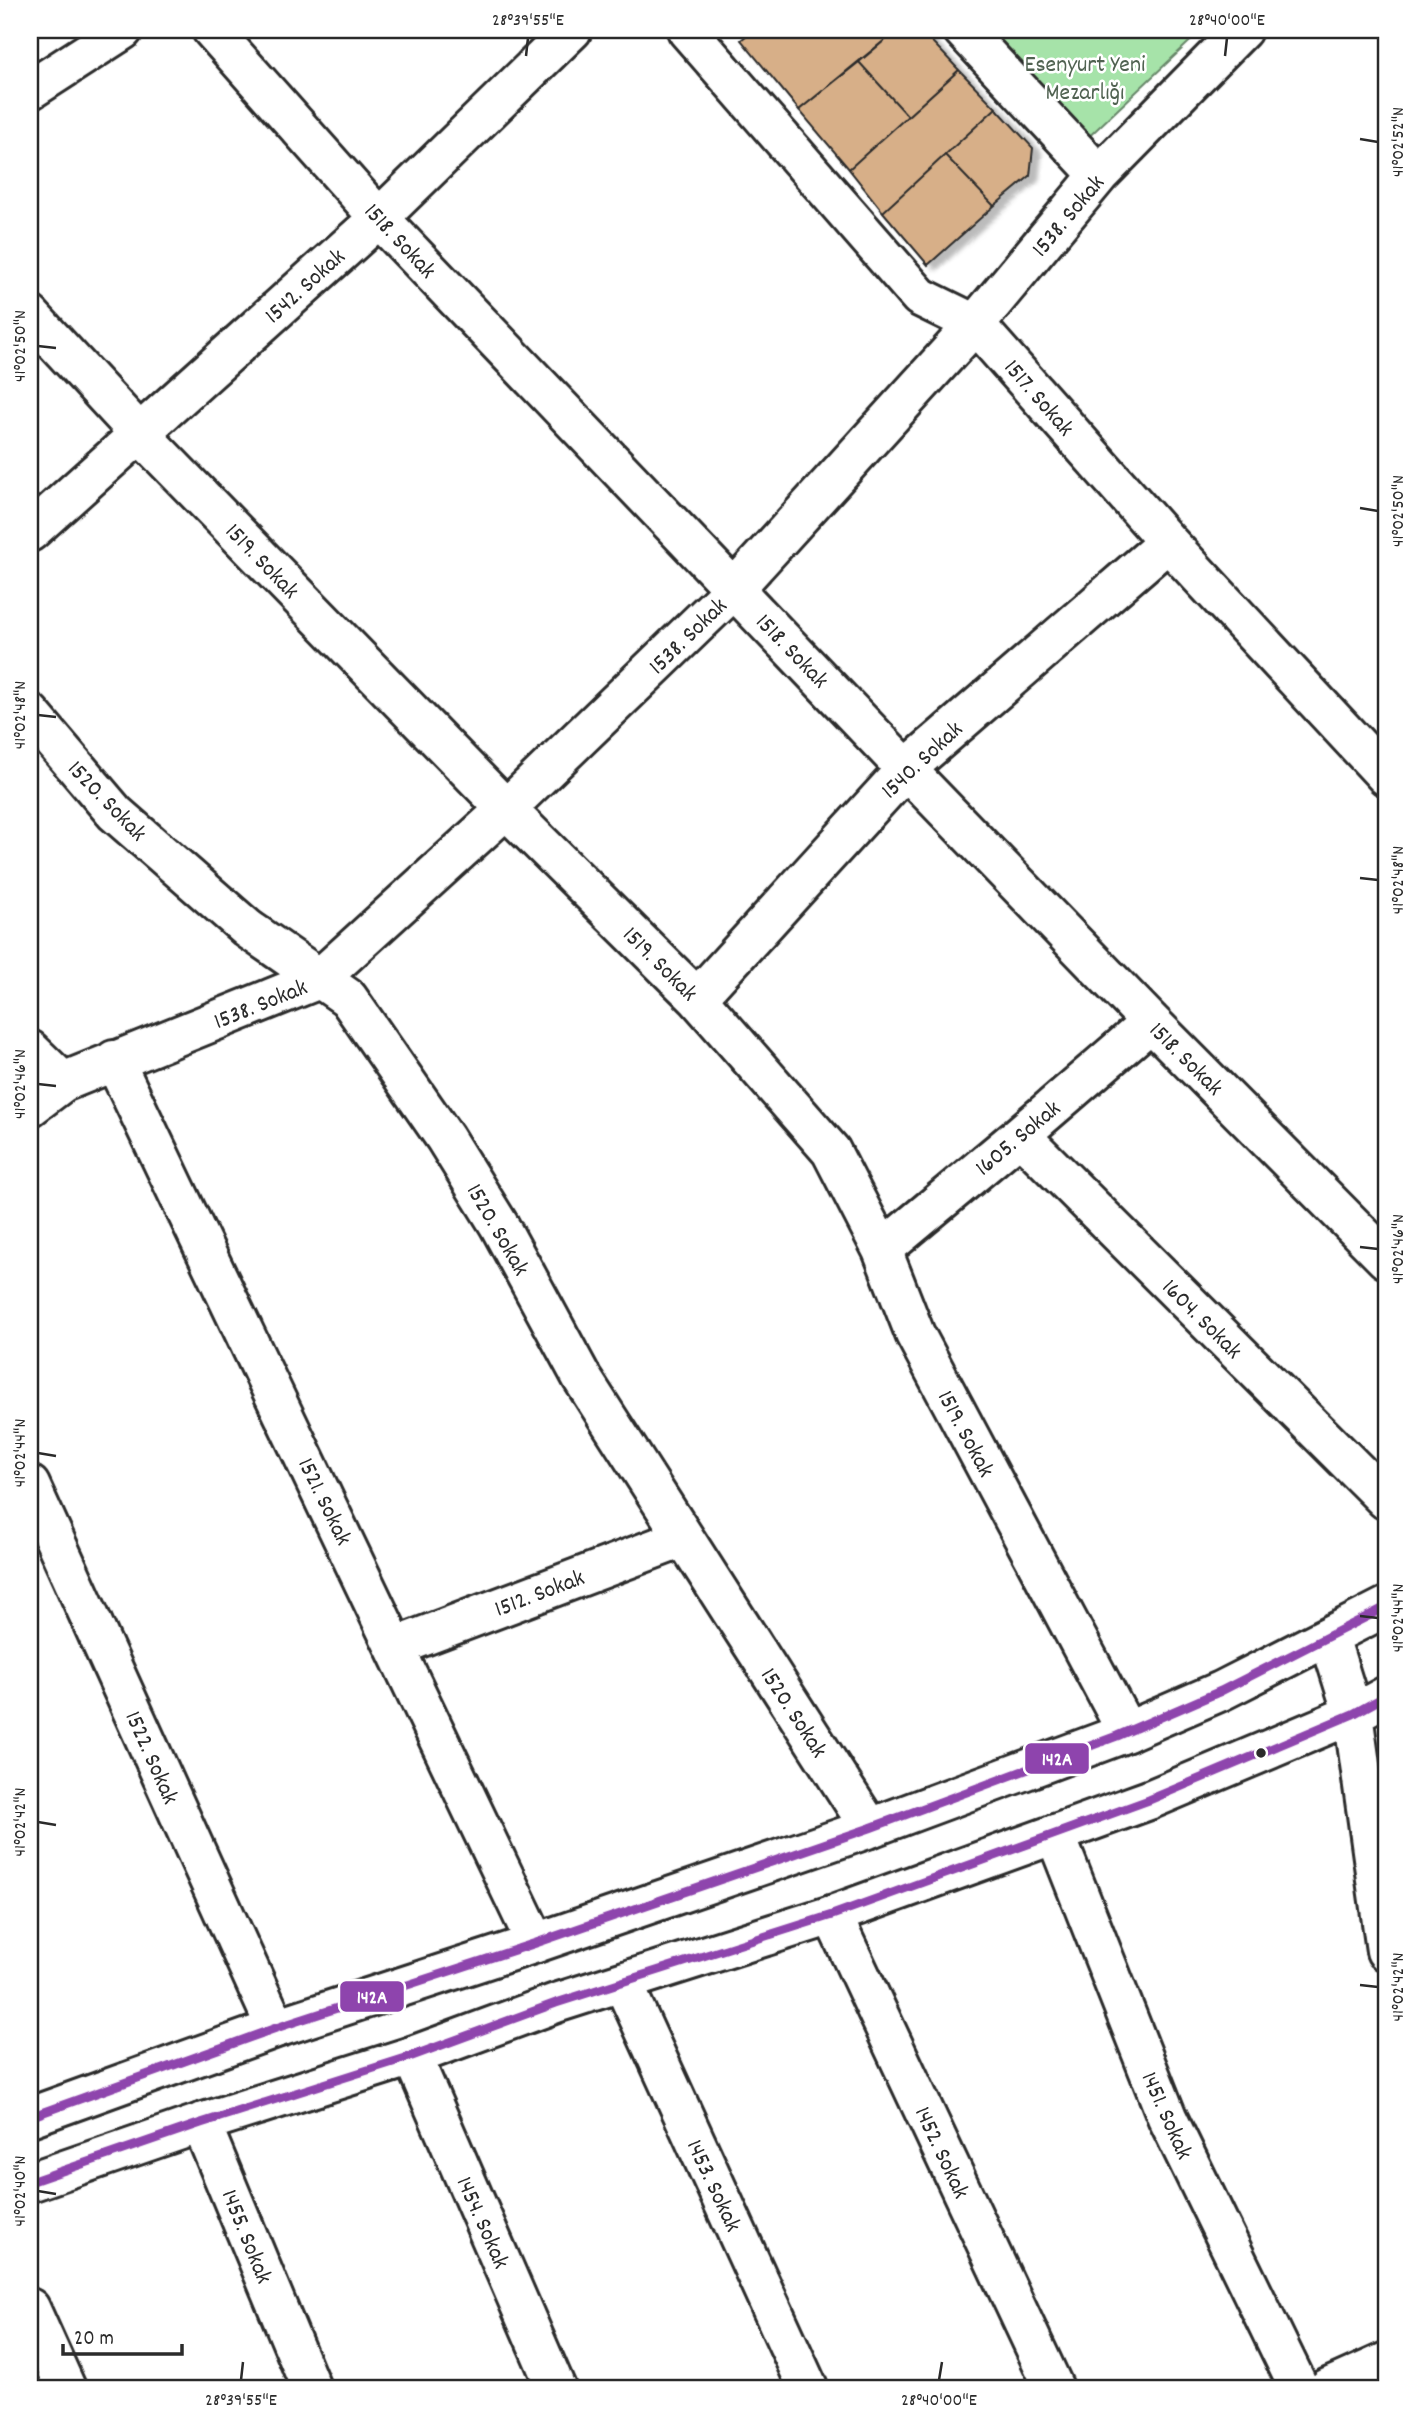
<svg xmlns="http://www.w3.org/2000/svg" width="1416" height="2418" viewBox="0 0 1416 2418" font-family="Dekko,sans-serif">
<defs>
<filter id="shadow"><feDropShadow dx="8" dy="4.5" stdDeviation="2" flood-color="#0004"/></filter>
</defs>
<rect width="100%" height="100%" fill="#fff"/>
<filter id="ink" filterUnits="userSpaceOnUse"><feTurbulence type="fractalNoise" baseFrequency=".0143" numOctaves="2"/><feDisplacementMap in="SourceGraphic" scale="14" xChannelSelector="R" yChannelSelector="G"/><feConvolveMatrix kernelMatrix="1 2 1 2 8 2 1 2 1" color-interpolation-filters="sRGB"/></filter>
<g filter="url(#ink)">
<path fill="#a6e3a9" stroke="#68876a" stroke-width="2" d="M981 30H1202L1082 143Z"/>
<path fill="#d7af88" stroke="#2b2b2b" stroke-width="2" filter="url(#shadow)" d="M753 30H897L799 110 741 40Z
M897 30H921L959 70 908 116 859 62Z
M859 62 908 116 849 169 799 110Z
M959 70 996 108 883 212 849 169Z
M996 108 1033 148 1030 176 994 206 945 155Z
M945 155 994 206 928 265 883 212Z"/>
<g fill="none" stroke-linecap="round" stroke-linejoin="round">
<g stroke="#2b2b2b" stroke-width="44">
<path id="street" d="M212 30 379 218 906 769 1151 1022 1386 1259
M687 30 920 297 975 324 1168 542 1386 776
M963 30 1099 175
M30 90 123 30
M30 315 139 433 506 809 697 998 831 1151 882 1250 915 1334 1127 1732
M30 532 379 218 572 30
M30 713 115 813 248 929 348 998 445 1138 499 1225 582 1378 870 1828
M697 998 906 769 1168 542
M30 1050 63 1082
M114 1060 536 1943
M30 1107 63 1082 319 979 506 809 734 589 975 324 1099 175 1242 30
M1020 1135 1386 1500
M882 1250 1020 1135 1151 1022
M395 1647 683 1538
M1055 1834 1167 2117 1299 2388
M832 1915 1054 2388
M623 1983 808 2388
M412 2056 556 2388
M201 2123 311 2388
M30 2308 66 2388
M1328 2388 1386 2362"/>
</g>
<g stroke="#2b2b2b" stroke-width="44">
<path id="secondary" d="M30 1485 276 2028
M1329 1637 1353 1714 1386 1951
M30 2117 276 2028 536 1943 870 1828 1117 1736 1221 1691 1386 1607
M30 2182 201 2123 412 2056 556 2003 832 1915 1149 1800 1353 1714 1386 1696"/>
</g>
<use href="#street" stroke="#fff" stroke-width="38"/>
<use href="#secondary" stroke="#fff" stroke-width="38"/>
<g stroke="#fff" stroke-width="14">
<path id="bus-1" d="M30 2117 276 2028 536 1943 870 1828 1117 1736 1221 1691 1386 1607
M30 2182 201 2123 412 2056 556 2003 832 1915 1149 1800 1353 1714 1386 1696"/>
</g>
<use href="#bus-1" stroke="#8e44ad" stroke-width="9"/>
</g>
</g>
<path fill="none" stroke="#2b2b2b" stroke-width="2.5" d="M526 56 528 38M1225 56 1227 38M1360 139 1378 142M38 346 56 348M1360 508 1378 511M38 715 56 717M1360 878 1378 880M38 1084 56 1086M1360 1247 1378 1249M38 1453 56 1456M1360 1616 1378 1618M38 1822 56 1825M1360 1985 1378 1987M38 2191 56 2194M241 2380 243 2362M939 2380 942 2362"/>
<circle fill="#2b2b2b" stroke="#fff" stroke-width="2.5" cx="1261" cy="1753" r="6"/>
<g text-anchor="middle" stroke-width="5" stroke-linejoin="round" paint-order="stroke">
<g font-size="24" fill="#506251" stroke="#fff">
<text x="1085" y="71">Esenyurt Yeni<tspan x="1085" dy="28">Mezarlığı</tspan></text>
</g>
<g font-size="24" fill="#2b2b2b" stroke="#fff">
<text transform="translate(1067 215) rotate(-50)" y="8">1538. Sokak</text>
<text transform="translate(401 240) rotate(47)" y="8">1518. Sokak</text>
<text transform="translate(304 285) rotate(-42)" y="8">1542. Sokak</text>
<text transform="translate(1040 397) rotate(49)" y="8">1517. Sokak</text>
<text transform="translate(263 560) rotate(46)" y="8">1519. Sokak</text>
<text transform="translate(687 635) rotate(-44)" y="8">1538. Sokak</text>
<text transform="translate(793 650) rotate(46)" y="8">1518. Sokak</text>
<text transform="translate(921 759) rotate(-43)" y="8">1540. Sokak</text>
<text transform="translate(108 800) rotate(46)" y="8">1520. Sokak</text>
<text transform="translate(661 963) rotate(45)" y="8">1519. Sokak</text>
<text transform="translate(260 1003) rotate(-22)" y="8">1538. Sokak</text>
<text transform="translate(1187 1058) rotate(45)" y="8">1518. Sokak</text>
<text transform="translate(1017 1137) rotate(-40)" y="8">1605. Sokak</text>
<text transform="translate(499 1229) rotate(60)" y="8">1520. Sokak</text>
<text transform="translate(1203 1318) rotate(45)" y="8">1604. Sokak</text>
<text transform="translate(967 1433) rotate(62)" y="8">1519. Sokak</text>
<text transform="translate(326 1501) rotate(64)" y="8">1521. Sokak</text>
<text transform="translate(539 1592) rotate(-21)" y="8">1512. Sokak</text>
<text transform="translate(795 1712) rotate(57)" y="8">1520. Sokak</text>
<text transform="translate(153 1757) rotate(66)" y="8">1522. Sokak</text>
<text transform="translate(1168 2115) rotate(66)" y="8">1451. Sokak</text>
<text transform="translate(943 2152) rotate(65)" y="8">1452. Sokak</text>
<text transform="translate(715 2185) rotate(65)" y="8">1453. Sokak</text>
<text transform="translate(484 2222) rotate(66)" y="8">1454. Sokak</text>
<text transform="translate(248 2236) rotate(68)" y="8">1455. Sokak</text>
</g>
</g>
<g stroke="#fff" stroke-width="2.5">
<rect x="1024" y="1742" width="66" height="33" rx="7" fill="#8e44ad"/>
<rect x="339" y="1980" width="66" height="33" rx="7" fill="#8e44ad"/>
</g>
<g font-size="19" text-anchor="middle" font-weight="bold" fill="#fff">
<text x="1057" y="1765">142A</text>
<text x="372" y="2003">142A</text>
</g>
<rect width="1416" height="2418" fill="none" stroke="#fff" stroke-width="77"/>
<path d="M63 2344v10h119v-10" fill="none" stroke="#2b2b2b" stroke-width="3.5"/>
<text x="74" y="2344" font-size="21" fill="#2b2b2b" stroke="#ffffff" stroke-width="5" paint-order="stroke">20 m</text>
<rect x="38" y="38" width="1340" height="2342" fill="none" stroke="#2b2b2b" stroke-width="2.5"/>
<g font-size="18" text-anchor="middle" fill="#2b2b2b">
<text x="528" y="25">28°39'55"E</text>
<text x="1227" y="25">28°40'00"E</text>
<text transform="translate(1397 142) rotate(-90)" y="6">41°02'52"N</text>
<text transform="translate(19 346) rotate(-90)" y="6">41°02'50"N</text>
<text transform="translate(1397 511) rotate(-90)" y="6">41°02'50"N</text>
<text transform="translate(19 715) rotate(-90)" y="6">41°02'48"N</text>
<text transform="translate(1397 880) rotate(-90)" y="6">41°02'48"N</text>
<text transform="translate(19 1084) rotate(-90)" y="6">41°02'46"N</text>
<text transform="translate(1397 1249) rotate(-90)" y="6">41°02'46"N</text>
<text transform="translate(19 1453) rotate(-90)" y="6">41°02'44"N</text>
<text transform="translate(1397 1618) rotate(-90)" y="6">41°02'44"N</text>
<text transform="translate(19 1822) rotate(-90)" y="6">41°02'42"N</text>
<text transform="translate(1397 1987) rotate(-90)" y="6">41°02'42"N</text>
<text transform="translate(19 2191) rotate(-90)" y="6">41°02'40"N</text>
<text x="241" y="2405">28°39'55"E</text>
<text x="939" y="2405">28°40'00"E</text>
</g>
</svg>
